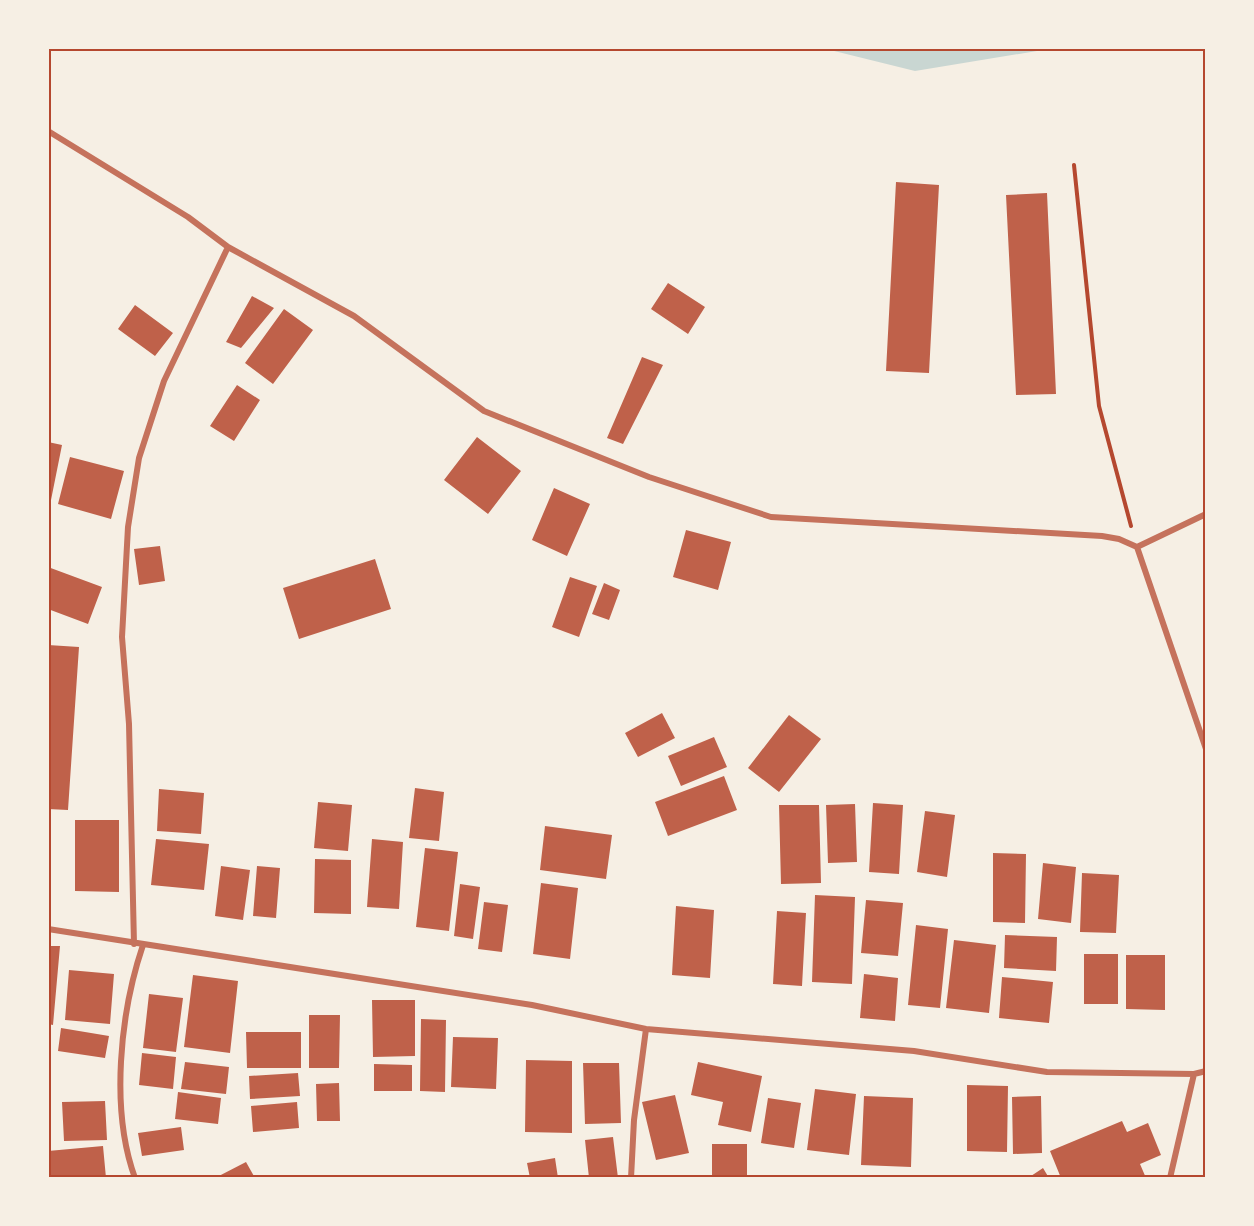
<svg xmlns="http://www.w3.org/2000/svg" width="1254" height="1226" viewBox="0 0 1254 1226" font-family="'Asap Condensed',sans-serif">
<rect width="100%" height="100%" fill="#f6efe4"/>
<path fill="#c9d6d2" d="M822 48H1055L915 71Z"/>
<path fill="#bf614a" d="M896 182 939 185 929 373 886 371Z
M1047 193 1056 394 1016 395 1006 195Z
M668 283 705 307 688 334 651 309Z
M252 296 274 308 241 348 226 342Z
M135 305 173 333 155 356 118 329Z
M284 309 313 330 273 384 245 363Z
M642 357 663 365 623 444 607 438Z
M237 385 260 400 234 441 210 426Z
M477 437 521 471 488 514 444 480Z
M48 442 62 445 51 500 48 499Z
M70 457 124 471 111 519 58 504Z
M554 488 590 504 567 556 532 540Z
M686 530 731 542 718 590 673 577Z
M160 546 165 581 139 585 134 549Z
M375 559 391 609 299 639 283 588Z
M48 567 102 587 88 624 48 609Z
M570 577 597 586 579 637 552 627Z
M604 583 620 590 609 620 592 614Z
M48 645 79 647 68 810 48 809Z
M662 713 675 738 638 757 625 733Z
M789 715 821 739 779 792 748 768Z
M714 737 727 767 681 786 668 756Z
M724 776 737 810 668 836 655 802Z
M415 788 444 792 439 841 409 838Z
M159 789 204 793 201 834 157 831Z
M318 802 352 805 348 851 314 848Z
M873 803 903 805 899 874 869 872Z
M855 804 857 862 828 863 826 805Z
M779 805H819L821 883 781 884Z
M925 811 955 815 947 877 917 872Z
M75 820H119V892L75 891Z
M545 826 612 835 606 879 540 870Z
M156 839 209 844 204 890 151 885Z
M372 839 403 842 399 909 367 907Z
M425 848 458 852 449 931 416 927Z
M993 853 1026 854 1025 923 993 922Z
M315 859 351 860V914L314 913Z
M1043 863 1076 867 1071 923 1038 919Z
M221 866 250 870 243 920 215 916Z
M257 866 280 868 276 918 253 916Z
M1082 873 1119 875 1116 933 1080 932Z
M541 883 578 888 570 959 533 954Z
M460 884 480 887 473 939 454 936Z
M815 895 855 897 852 984 812 982Z
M866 900 903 903 898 956 861 953Z
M484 902 508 905 502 952 478 949Z
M676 906 714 910 710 978 672 975Z
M777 911 806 913 802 986 773 984Z
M916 925 948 929 940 1008 908 1005Z
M1005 935 1057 937 1056 971 1004 968Z
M954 940 996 945 989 1013 946 1008Z
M48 946H60L53 1025 48 1024Z
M1084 954H1118V1004H1084Z
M1126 955H1165V1010L1126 1009Z
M69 970 114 974 110 1024 65 1020Z
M864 974 898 978 895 1021 860 1018Z
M193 975 238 981 230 1053 184 1047Z
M1002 977 1053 982 1049 1023 999 1018Z
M149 994 183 998 176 1052 143 1048Z
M372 1000H415V1056L373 1057Z
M309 1015H340L339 1068H309Z
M421 1019 446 1020 445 1092 420 1091Z
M61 1028 109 1036 105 1058 58 1051Z
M246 1032H301V1068H247Z
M453 1037 498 1038 496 1089 451 1087Z
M142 1053 176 1057 173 1089 139 1085Z
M526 1060 572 1061V1133L525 1132Z
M185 1062 229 1067 226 1094 181 1089Z
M698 1062 762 1076 751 1132 718 1125 723 1102 691 1095Z
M583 1063H619L621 1123 585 1124Z
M374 1064 412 1065V1091H374Z
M298 1073 300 1096 250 1099 249 1076Z
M339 1083 340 1121H317L316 1084Z
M967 1085 1008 1086 1007 1152 967 1151Z
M815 1089 856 1094 849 1155 807 1150Z
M178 1092 221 1098 218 1124 175 1119Z
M675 1095 689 1153 656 1160 642 1102Z
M864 1096 913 1098 911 1167 861 1165Z
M1041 1096 1042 1153 1013 1154 1012 1097Z
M768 1098 801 1103 794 1148 761 1143Z
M105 1101 107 1140 64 1141 62 1102Z
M297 1102 299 1128 253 1132 251 1106Z
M1122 1121 1127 1132 1148 1123 1161 1155 1140 1164 1146 1178H1061L1050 1151Z
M181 1127 184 1150 142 1156 138 1133Z
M613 1137 618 1178H589L585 1140Z
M712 1144H747V1178H712Z
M103 1146 106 1178H48V1151Z
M555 1158 558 1178H530L527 1163Z
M246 1162 255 1178H215Z
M1043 1168 1049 1178H1028Z"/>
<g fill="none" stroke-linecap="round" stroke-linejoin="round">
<path stroke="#b5482f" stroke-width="4" d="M1074 165 1099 406 1131 526"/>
<path stroke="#c5725c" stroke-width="6" d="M48 131 188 217 228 247 354 316 484 411 649 477 771 517 1102 536 1119 539 1137 547 1206 749
M1137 547 1206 514
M48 929 532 1005 646 1029 914 1051 1047 1072 1194 1074 1206 1071
M134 944 129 724 122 637 128 527 139 458 164 381 228 247
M135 1178C110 1110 120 1013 143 945
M631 1178 634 1120 646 1029
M1170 1178 1194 1074"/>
</g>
<rect width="1254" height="1226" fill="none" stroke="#f6efe4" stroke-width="99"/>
<rect x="50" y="50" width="1154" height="1126" fill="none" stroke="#b5482f" stroke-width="2"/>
</svg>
